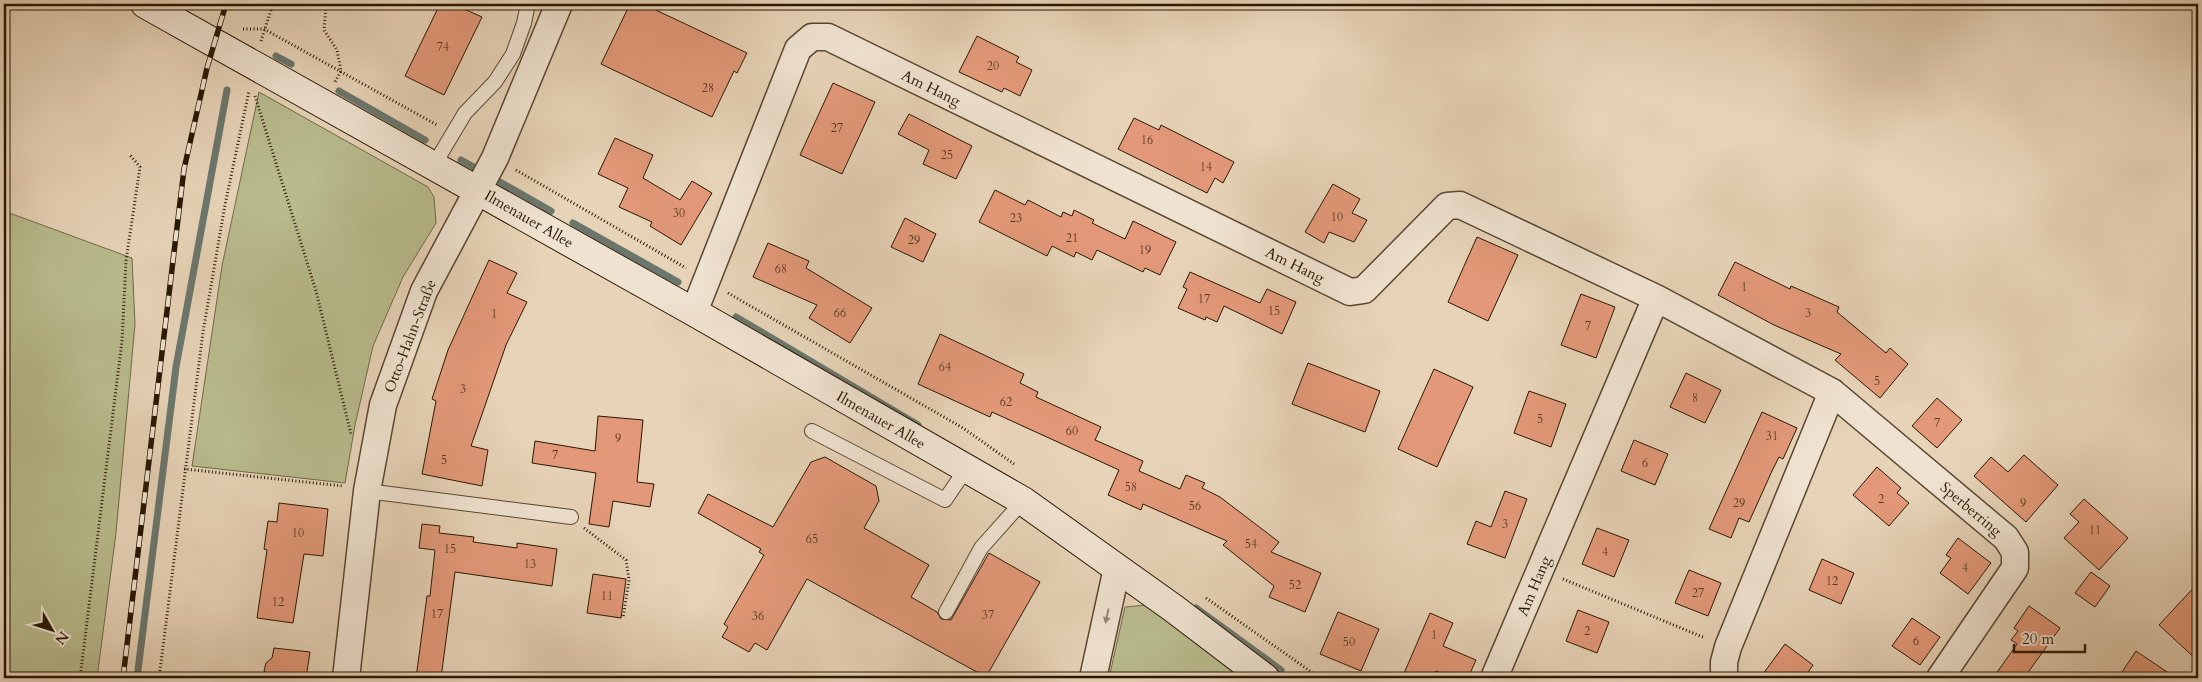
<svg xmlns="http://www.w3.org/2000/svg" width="2202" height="682" viewBox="0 0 2202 682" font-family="Cardo,serif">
<rect width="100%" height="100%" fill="#e7d3b7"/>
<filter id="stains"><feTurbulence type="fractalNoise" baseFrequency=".004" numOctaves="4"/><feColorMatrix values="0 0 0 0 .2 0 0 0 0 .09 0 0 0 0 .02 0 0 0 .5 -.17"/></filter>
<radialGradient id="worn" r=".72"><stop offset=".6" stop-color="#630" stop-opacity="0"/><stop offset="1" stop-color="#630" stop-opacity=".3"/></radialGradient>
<path fill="#b8bb8d" stroke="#706a48" d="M259 92 428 187 434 197 436 223 403 277 373 346 355 425 345 483 192 466 222 266Z
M4 211 132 258 135 324 116 533 97 678H4Z
M1146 605 1241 678H1109L1125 607Z"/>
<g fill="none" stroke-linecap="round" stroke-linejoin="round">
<path stroke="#6b776d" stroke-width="7" d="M276 56 291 64
M339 91 425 140
M461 160 481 171
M491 177 551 211
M573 223 678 282
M736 317 918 425
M1196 608 1281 670
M137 678 176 367 227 90"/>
</g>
<path fill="#e39979" stroke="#291804" d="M440 4H453L482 17 444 95 405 76Z
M630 4H643L747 53 737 73 734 71 712 117 601 64Z
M977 36 1019 57 1016 62 1032 70 1020 96 1004 88 1002 92 959 72Z
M833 83 875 102 842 174 800 155Z
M909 114 972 146 956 179 923 164 929 150 898 134Z
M1134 118 1159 130 1161 125 1234 162 1223 183 1215 178 1207 193 1118 149Z
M615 138 653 155 643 178 680 200 692 181 712 193 681 245 650 226 652 222 619 207 628 188 598 174Z
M1333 184 1360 199 1352 213 1367 220 1354 242 1329 232 1324 243 1305 232Z
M995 190 1025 205 1028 200 1061 217 1063 212 1072 216 1074 210 1094 220 1092 223 1125 239 1133 221 1176 242 1160 275 1145 268 1143 272 1097 250 1092 260 1076 252 1074 257 1052 246 1047 256 979 222Z
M905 218 936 234 923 262 891 247Z
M1477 237 1518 255 1488 321 1448 302Z
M768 243 809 261 806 268 872 308 850 343 809 318 817 305 753 277Z
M489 260 517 273 507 293 527 302 506 345 471 446 488 450 482 486 422 474 436 401 432 399 448 350Z
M1735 262 1790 289 1791 286 1839 307 1837 312 1886 353 1890 348 1908 364 1880 398 1835 360 1841 354 1774 325 1718 295Z
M1190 272 1260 303 1267 289 1296 302 1282 334 1224 306 1217 322 1206 317 1205 320 1178 308 1187 289 1183 287Z
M1581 294 1615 307 1596 358 1561 345Z
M940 334 1024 374 1020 383 1038 392 1036 397 1101 427 1095 440 1143 461 1139 471 1180 489 1186 475 1205 483 1202 488 1220 497 1279 542 1271 552 1321 573 1305 612 1269 597 1274 586 1223 545 1227 541 1143 504 1141 510 1108 495 1119 470 992 412 990 417 918 384Z
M1308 363 1380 391 1365 432 1292 404Z
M1434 369 1473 387 1437 467 1398 449Z
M1686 373 1721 390 1705 423 1670 407Z
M1529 391 1566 404 1551 447 1514 433Z
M1937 398 1962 420 1937 448 1912 426Z
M1762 412 1797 428 1783 459 1779 457 1772 471 1749 522 1739 518 1731 538 1709 529Z
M598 416 643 420 637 482 654 484 650 507 613 501 609 527 589 524 596 473 532 463 535 441 595 451Z
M1634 440 1668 454 1655 485 1621 471Z
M2024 455 2058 485 2026 522 1974 476 1991 457 2008 472Z
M825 457 876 486 879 501 864 528 929 565 911 597 937 612 941 619 951 620 989 553 1040 582 986 677 807 579 767 650 755 643 749 652 722 637 728 627 724 624 764 555 759 552 761 549 698 513 708 494 773 527 811 462Z
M1877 467 1901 488 1897 493 1909 503 1889 526 1853 495Z
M1505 491 1527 499 1505 558 1467 544 1476 521 1491 527Z
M2084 499 2128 538 2099 570 2064 538 2079 522 2070 514Z
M279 503 328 509 323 556 304 554 293 623 257 618 267 550 264 549 268 521 277 522Z
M422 524 440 526 439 533 474 537 473 542 517 548V543L557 549 552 586 455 572 441 678H416L427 596H430L435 550 419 548Z
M1597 528 1629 540 1614 577 1582 564Z
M1958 538 1991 563 1968 594 1940 573 1951 558 1946 555Z
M1822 559 1854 573 1841 604 1809 590Z
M1689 570 1721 583 1708 616 1675 603Z
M2091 572 2110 586 2095 607 2075 593Z
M593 574 626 579 621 618 587 613Z
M2198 583V661L2159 625Z
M2029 606 2060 628 2024 678H1993L2017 644 2011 640 2018 631 2014 628Z
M1578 610 1609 622 1597 653 1566 641Z
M1338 612 1379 629 1361 671 1320 654Z
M1430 613 1453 623 1443 646 1476 660 1468 678H1453L1436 671 1433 678H1402Z
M1912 618 1940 637 1920 665 1892 646Z
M1785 644 1813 665 1804 678H1760Z
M274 648 310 652 306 678H271L264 671 266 663 272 658Z
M2136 651 2176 678H2118Z"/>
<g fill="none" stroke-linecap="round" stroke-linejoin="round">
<g stroke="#584731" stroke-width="16">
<path id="lane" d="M434 165 465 113 495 82 513 54 524 23 528 4
M812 431 945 500 966 469
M367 491 571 517
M946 612 981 548 1023 501"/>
</g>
<g stroke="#584731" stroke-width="29">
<path id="street" d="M694 312 798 49 812 37H828L1350 292 1364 290 1447 206 1460 205 1656 298 1832 392 2006 538 2015 552V568L1940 678
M346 678 367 491 383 405 424 291 495 158 559 4
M1093 678 1117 568
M1494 678 1656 298
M1724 678V662L1728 647 1832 392"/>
</g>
<g stroke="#291804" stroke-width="30">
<path id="secondary" d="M145 4 694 312 1023 501 1173 608 1265 678"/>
</g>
<path stroke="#291804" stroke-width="3" stroke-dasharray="1 2.5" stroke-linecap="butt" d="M326 6 324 30 337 50 341 71 335 82
M243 29H264L437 125
M261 41 273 4
M255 96 316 291 351 434
M516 170 686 268
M728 293 963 428 1014 464
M184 469 343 486
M584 528 626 560 629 580 623 618
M1563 579 1705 638
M1206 598 1320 678
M80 678 122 341 126 261 140 167 130 155
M159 678 203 332 225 205 249 91"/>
<use href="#lane" stroke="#efe2d0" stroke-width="14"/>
<use href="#street" stroke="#efe2d0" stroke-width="26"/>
<use href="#secondary" stroke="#efe2d0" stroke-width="28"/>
<g stroke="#291804" stroke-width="5.5">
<path id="rail" d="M123 678 184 169 207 68 226 4"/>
</g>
<use href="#rail" stroke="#efe2d0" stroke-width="4" stroke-dasharray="11" stroke-linecap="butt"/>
</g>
<defs><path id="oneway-solid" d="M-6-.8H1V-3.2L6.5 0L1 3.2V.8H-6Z" transform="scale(1.25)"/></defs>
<use fill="#968774" href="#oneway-solid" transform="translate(1107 616) rotate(102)"/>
<g text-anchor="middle" stroke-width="4" stroke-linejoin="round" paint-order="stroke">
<g font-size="12" fill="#583821">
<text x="443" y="51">74</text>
<text x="993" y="70">20</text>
<text x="708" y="92">28</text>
<text x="837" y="132">27</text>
<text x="1147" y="144">16</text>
<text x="947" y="159">25</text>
<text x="1206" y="171">14</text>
<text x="679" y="217">30</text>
<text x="1337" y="221">10</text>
<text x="1016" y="222">23</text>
<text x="1072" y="242">21</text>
<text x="914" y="244">29</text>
<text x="1145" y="254">19</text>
<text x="781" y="273">68</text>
<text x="1744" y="291">1</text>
<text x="1204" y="303">17</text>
<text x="1274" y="315">15</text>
<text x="840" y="317">66</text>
<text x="1808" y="317">3</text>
<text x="494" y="318">1</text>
<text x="1588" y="330">7</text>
<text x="945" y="371">64</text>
<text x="1877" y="385">5</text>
<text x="463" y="393">3</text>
<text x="1695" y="402">8</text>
<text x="1006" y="406">62</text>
<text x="1540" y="423">5</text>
<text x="1937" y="427">7</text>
<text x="1072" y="435">60</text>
<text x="1772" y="440">31</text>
<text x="618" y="442">9</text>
<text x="555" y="459">7</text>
<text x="444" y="464">5</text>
<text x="1645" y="467">6</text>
<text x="1131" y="491">58</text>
<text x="1881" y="503">2</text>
<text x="1739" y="507">29</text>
<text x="2023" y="507">9</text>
<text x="1195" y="510">56</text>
<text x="1505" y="528">3</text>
<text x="2095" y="534">11</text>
<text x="298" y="537">10</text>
<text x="812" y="543">65</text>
<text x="1251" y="548">54</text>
<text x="450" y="553">15</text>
<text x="1605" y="556">4</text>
<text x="530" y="568">13</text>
<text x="1965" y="572">4</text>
<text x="1832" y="585">12</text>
<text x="1295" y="589">52</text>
<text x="1698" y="597">27</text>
<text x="607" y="600">11</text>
<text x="278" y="606">12</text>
<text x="437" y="618">17</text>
<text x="988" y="619">37</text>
<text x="758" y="620">36</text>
<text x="1587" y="635">2</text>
<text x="1434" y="639">1</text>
<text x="1916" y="645">6</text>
<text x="1349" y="646">50</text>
</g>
<g font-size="15" fill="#291804" stroke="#efe2d0">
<text transform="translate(931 88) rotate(26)" y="5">Am Hang</text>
<text transform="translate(529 219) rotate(30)" y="5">Ilmenauer Allee</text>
<text transform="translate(1295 265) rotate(26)" y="5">Am Hang</text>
<text transform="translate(410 336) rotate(-69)" y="5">Otto-Hahn-Straße</text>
<text transform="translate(881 420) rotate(30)" y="5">Ilmenauer Allee</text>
<text transform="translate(1971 509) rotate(40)" y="5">Sperberring</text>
<text transform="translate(1534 586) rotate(-67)" y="5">Am Hang</text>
</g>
</g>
<rect width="2202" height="682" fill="none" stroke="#e7d3b7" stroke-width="20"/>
<rect x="5" y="5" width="2192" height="672" fill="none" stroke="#291804" stroke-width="2.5"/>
<rect x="10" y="10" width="2182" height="662" fill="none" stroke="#291804"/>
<g transform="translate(52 630) rotate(129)" stroke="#efe2d0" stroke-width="4" paint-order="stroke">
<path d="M0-4L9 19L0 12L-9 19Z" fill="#291804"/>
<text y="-8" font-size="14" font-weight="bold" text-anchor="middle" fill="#291804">N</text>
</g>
<path d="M2014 644v8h71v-8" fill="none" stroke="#291804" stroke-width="2.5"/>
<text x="2022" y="644" font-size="15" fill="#291804" stroke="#efe2d0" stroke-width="4" paint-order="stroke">20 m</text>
<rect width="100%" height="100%" filter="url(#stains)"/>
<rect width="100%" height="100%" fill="url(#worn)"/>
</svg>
